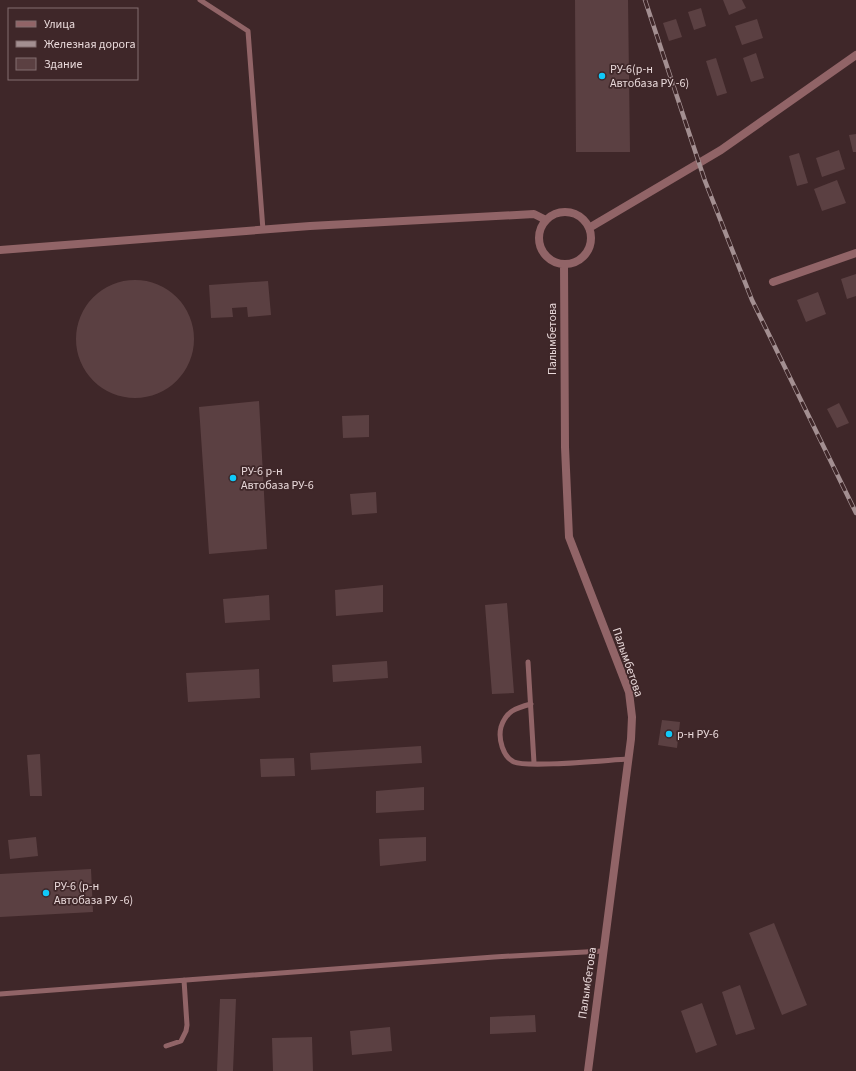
<svg xmlns="http://www.w3.org/2000/svg" width="856" height="1071" viewBox="0 0 856 1071" font-family="'Source Sans 3',sans-serif">
<rect width="100%" height="100%" fill="#3f2729"/>
<path fill="#5b4042" d="M575 0H628L630 152H576Z
M723 0H742L746 8 729 15Z
M701 8 706 26 694 30 688 12Z
M676 19 682 37 669 41 663 23Z
M757 19 763 38 742 45 735 26Z
M756 53 764 78 751 82 743 58Z
M716 58 727 93 717 96 706 61Z
M856 134V152H853L849 135Z
M839 150 845 169 822 177 816 158Z
M799 153 808 183 797 186 789 156Z
M837 180 846 203 822 211 814 189Z
M856 274V296L847 299 841 279Z
M76 339a59 59 0 1 1 118 0a59 59 0 1 1-118 0Z
M268 281 271 315 248 317 247 307 232 308 233 317 211 318 209 285Z
M818 292 826 314 806 322 797 300Z
M259 401 267 549 209 554 199 407Z
M839 403 849 423 837 428 827 409Z
M369 415V437L343 438 342 416Z
M376 492 377 513 352 515 350 494Z
M383 585V612L336 616 335 590Z
M269 595 270 620 225 623 223 599Z
M507 603 514 693 492 694 485 605Z
M387 661 388 678 333 682 332 665Z
M259 669 260 698 188 702 186 673Z
M662 720 680 722 677 748 658 745Z
M421 746 422 763 311 770 310 753Z
M40 754 42 796H30L27 755Z
M294 758 295 776 261 777 260 759Z
M424 787V810L376 813V791Z
M36 837 38 856 10 859 8 840Z
M426 837V861L380 866 379 839Z
M91 869 93 912 0 917V874Z
M774 923 807 1005 782 1015 749 933Z
M740 985 755 1029 736 1035 722 992Z
M220 999H236L233 1071H217Z
M702 1003 717 1045 696 1053 681 1011Z
M535 1015 536 1032 490 1034V1017Z
M390 1027 392 1051 352 1055 350 1031Z
M312 1037 313 1071H273L272 1038Z"/>
<g fill="none" stroke-linecap="round" stroke-linejoin="round">
<path stroke="#916467" stroke-width="5" d="M200 0 248 31 263 230
M528 662 534 763
M531 704C516 708 506 711 501 727 498 739 503 757 514 762 528 768 608 760 628 759
M0 994 494 957 603 951
M166 1046 181 1041 186 1031 187 1025 184 980"/>
<path stroke="#916467" stroke-width="8" d="M539 238a26 26 0 1 1 52 0a26 26 0 1 1-52 0Z
M589 228 721 150 856 55
M0 250 310 226 534 214 546 220
M564 264 565 447 569 537 629 692 632 717 631 739 588 1071
M773 282 856 253"/>
<g stroke="#a38f91" stroke-width="4.5">
<path id="rail" d="M645 0 705 181 752 300 856 513"/>
</g>
<use href="#rail" stroke="#3f2729" stroke-width="3" stroke-dasharray="9" stroke-linecap="butt"/>
</g>
<g fill="#10cafa" stroke="#3f2729" stroke-width="1.5">
<circle cx="602" cy="76" r="4"/>
<circle cx="233" cy="478" r="4"/>
<circle cx="669" cy="734" r="4"/>
<circle cx="46" cy="893" r="4"/>
</g>
<g text-anchor="middle" stroke-width="3.5" stroke-linejoin="round" paint-order="stroke">
<g font-size="12" fill="#e9d9da" stroke="#3f2729" text-anchor="start">
<text x="610" y="73">РУ-6(р-н<tspan x="610" dy="14">Автобаза РУ -6)</tspan></text>
<text x="241" y="475">РУ-6 р-н<tspan x="241" dy="14">Автобаза РУ-6</tspan></text>
<text x="677" y="738">р-н РУ-6</text>
<text x="54" y="890">РУ-6 (р-н<tspan x="54" dy="14">Автобаза РУ -6)</tspan></text>
</g>
<g font-size="12" fill="#e9d9da" stroke="#3f2729">
<text transform="translate(552 339) rotate(-90)" y="4">Палымбетова</text>
<text transform="translate(628 662) rotate(71)" y="4">Палымбетова</text>
<text transform="translate(587 983) rotate(-82)" y="4">Палымбетова</text>
</g>
</g>
<rect x="8" y="8" width="130" height="72" fill="#3f2729" stroke="#836e70"/>
<rect x="16" y="21" width="20" height="6" fill="#916467" stroke="#836e70"/>
<text x="44" y="28" font-size="12" fill="#e9d9da">Улица</text>
<rect x="16" y="41" width="20" height="6" fill="#a38f91" stroke="#836e70"/>
<text x="44" y="48" font-size="12" fill="#e9d9da">Железная дорога</text>
<rect x="16" y="58" width="20" height="12" fill="#5b4042" stroke="#836e70"/>
<text x="44" y="68" font-size="12" fill="#e9d9da">Здание</text>
</svg>
